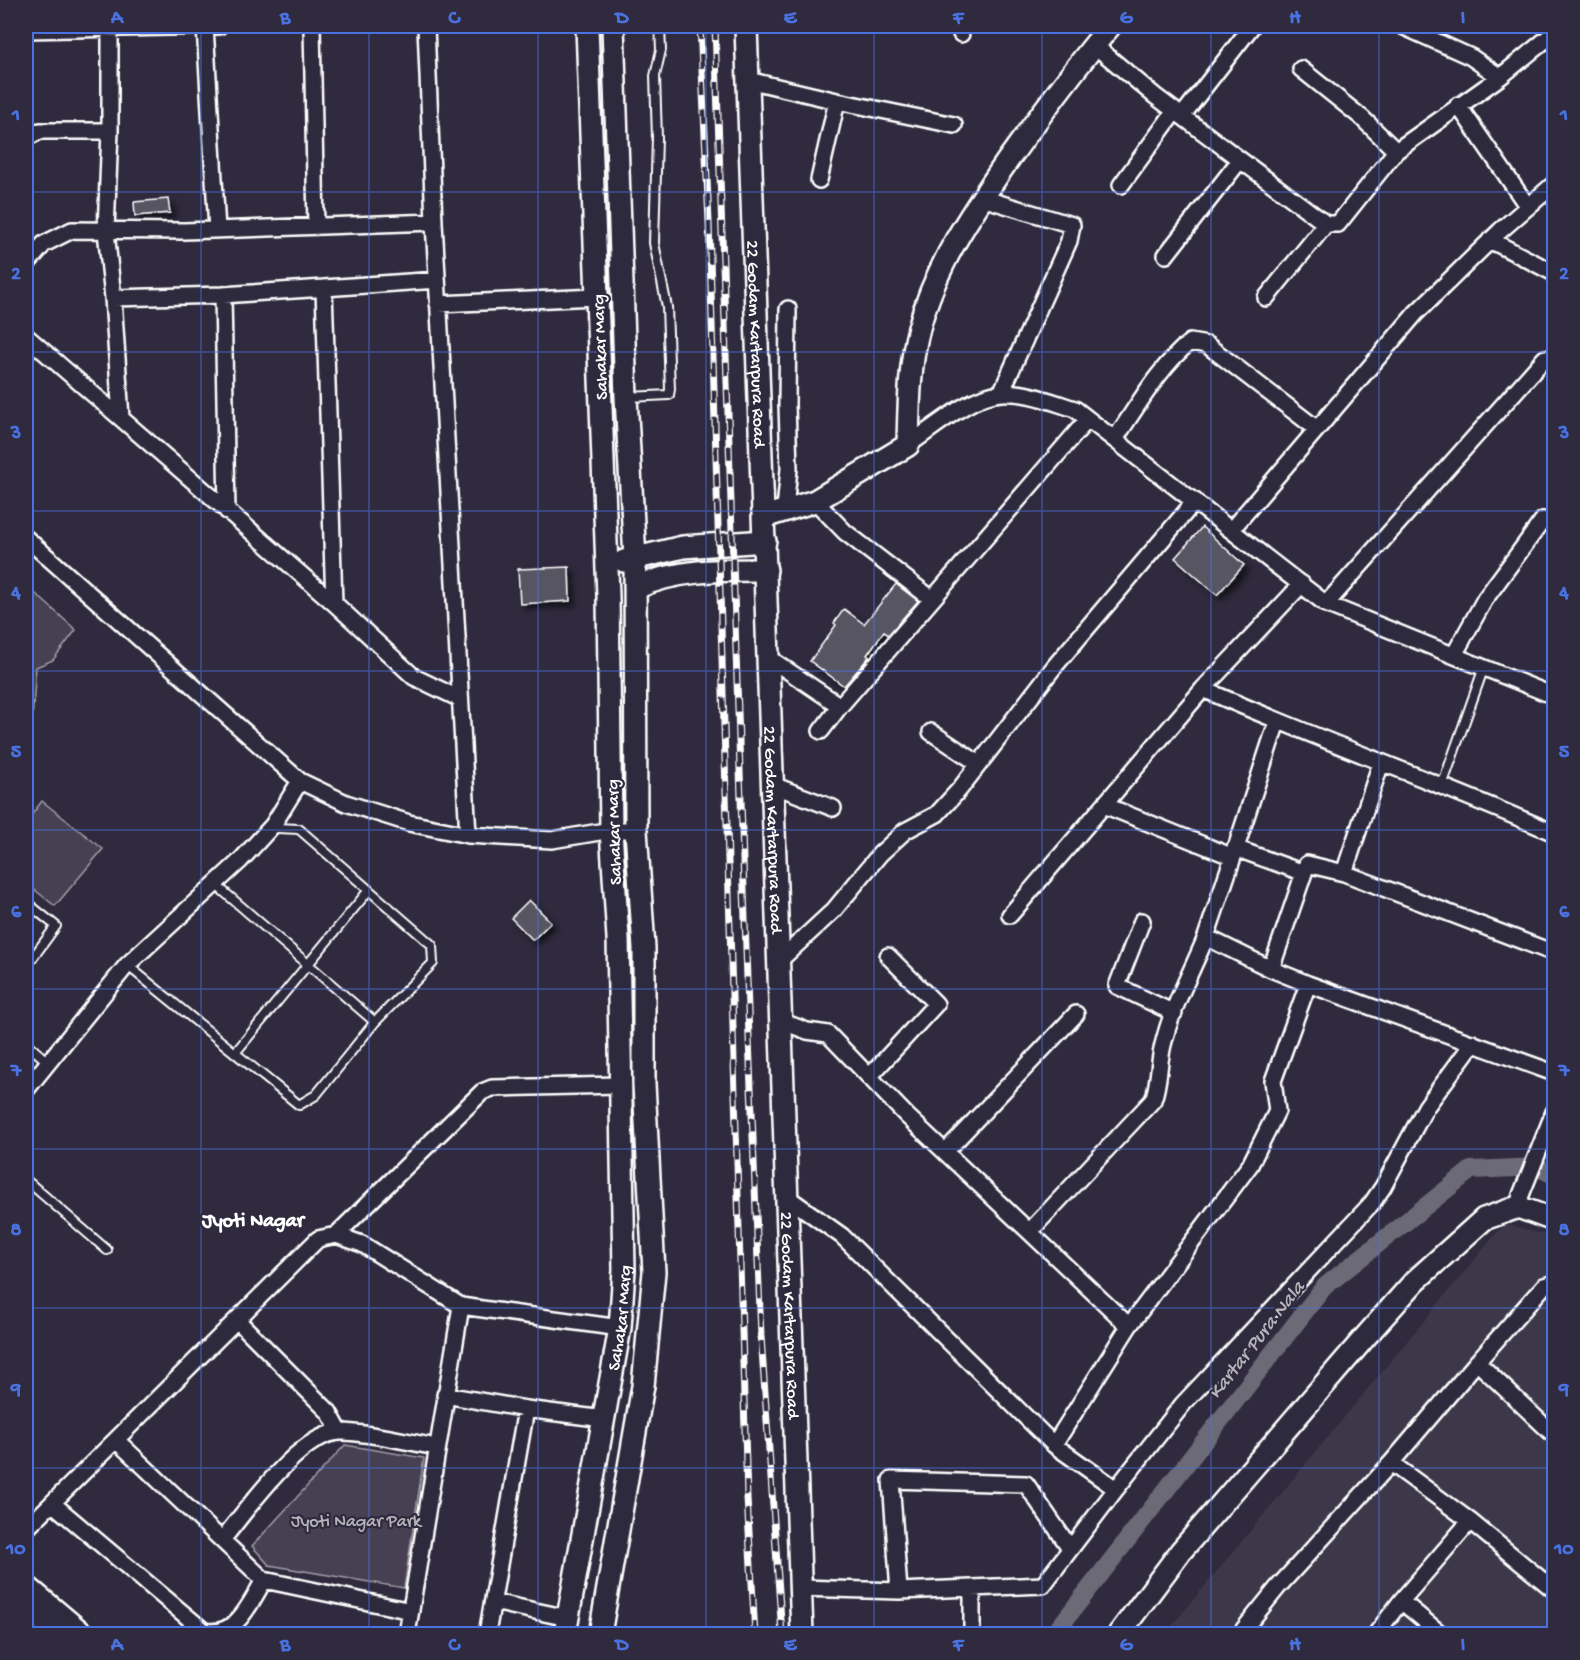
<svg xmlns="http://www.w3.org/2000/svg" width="1580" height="1660" viewBox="0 0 1580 1660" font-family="'Gochi Hand',sans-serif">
<defs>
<filter id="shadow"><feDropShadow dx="4.5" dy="4.5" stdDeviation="3" flood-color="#0009"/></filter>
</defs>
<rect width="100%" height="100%" fill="#2f2a3d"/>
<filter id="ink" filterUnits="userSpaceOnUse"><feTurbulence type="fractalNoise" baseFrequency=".0167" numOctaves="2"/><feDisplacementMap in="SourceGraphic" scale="12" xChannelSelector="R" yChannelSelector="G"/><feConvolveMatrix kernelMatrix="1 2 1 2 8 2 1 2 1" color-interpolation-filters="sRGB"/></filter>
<g filter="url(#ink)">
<path fill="#3c3749" d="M1504 1224 1554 1237V1634H1165Z"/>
<path fill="#464152" stroke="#a2a0a8" stroke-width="1.5" d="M26 585 76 630 53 660 36 667 31 734 26 752Z
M42 801 103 849 55 906 26 883V822Z
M345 1445 424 1458 404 1588 269 1565 252 1546Z"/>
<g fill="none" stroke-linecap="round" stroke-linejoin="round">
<path stroke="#6d6a77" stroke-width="18" d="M1054 1634 1324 1287 1471 1170 1537 1167 1554 1175"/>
</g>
<path fill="#595564" stroke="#fff" stroke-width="1.5" filter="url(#shadow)" d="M168 199 170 213 135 216 134 202Z
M1202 527 1244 565 1217 595 1175 558Z
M569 567 570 601 520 604 518 569Z
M896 584 918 601 888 635 884 631 867 655 869 657 844 686 810 661 836 625 834 623 844 609 864 624Z
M529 900 551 922 533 940 511 918Z"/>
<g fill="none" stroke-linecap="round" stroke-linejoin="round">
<g stroke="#fff" stroke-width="12">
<path id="lane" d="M629 397 669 395 670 389 667 307 654 243 657 138 655 76 661 50 660 26
M1442 786 1484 667
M215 884 375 1022
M26 902 56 926 26 967
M127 965 299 1105 316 1095 375 1022 433 963 432 945 299 829 278 828 273 825
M26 1043 49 1063
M235 1053 369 890
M26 1180 107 1250"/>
</g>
<g stroke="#fff" stroke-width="20">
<path id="street" d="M205 26 217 230
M312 26 316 227
M426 26 434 222 468 835
M1402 26 1471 57 1500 77
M26 30 219 26
M961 34V26
M1094 45 1155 96 1326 224H1338L1396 151 1500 77 1554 33
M1301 69 1361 117 1396 151
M748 80 837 101 954 125
M1458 105 1528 207
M1182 116 1252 26
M110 131 106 231 113 298
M26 138 40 131H110V26
M819 180 837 101
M1121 185 1175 111
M982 198 1072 225 1069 241 1001 393
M1490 240 1554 273
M1166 255 1240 160
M26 265 44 244 72 230 184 231 434 222
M324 288 437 280
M1266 298 1326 224
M438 304 597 297
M26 336 334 603 414 677 460 699
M121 418 113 298 223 295
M1115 439C1137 407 1160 366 1190 342L1207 345 1317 429
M908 445C934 428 970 395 1002 393 1027 391 1052 402 1075 409L1326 604 1554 696
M815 501 845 532 932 599
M785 509 789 469 787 404 788 309
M227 511 223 295 324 288 334 603
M1231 530 1416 313 1500 231 1554 184
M26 538 300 781 346 803 409 823 468 835 552 840 611 830H636
M1302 584 1203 689C1319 740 1438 782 1554 833
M1326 604 1545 358
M1454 655 1485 599 1543 520
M769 658 840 706 1088 419
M821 731 840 706
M931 732 979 764
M773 785 833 808
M1104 805 1233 857 1277 722
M1235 848 1304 873
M1344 873 1554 953
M1010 915 1203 689
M1142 921 1117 986 1174 1013
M1206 937 1233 857
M779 961 834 910 880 854 905 831 937 814 959 790 1054 667 1195 501
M1308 984 1554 1073
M781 1021 807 1031 828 1034 907 1116 1129 1326
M869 1077 936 1004 888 956
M26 1090 127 965 240 861 273 825 300 781
M945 1152 1076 1014
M787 1197 842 1236 1054 1445 1129 1326 1250 1165 1277 1111 1273 1081 1308 984 1271 969 1307 864 1344 873 1381 763
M1518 1207 1521 1195 1554 1112
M1030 1231 1153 1100C1160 1082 1158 1061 1164 1041 1173 1005 1192 971 1206 937L1271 969
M336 1235 482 1092 492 1088 619 1085
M237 1320 329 1412 340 1432
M1477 1362 1544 1286 1554 1283
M445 1395 526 1409 604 1419
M116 1440 264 1580 411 1611
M1391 1463 1470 1521 1554 1590
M1116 1489 1183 1404 1372 1203 1383 1187 1426 1107 1473 1043
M52 1503 204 1631 202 1634
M26 1529 318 1239 336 1235 362 1244 461 1306 620 1328
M222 1540C247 1510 301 1431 342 1432 374 1433 407 1442 437 1447
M800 1588 899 1591 1043 1585 1116 1489 1054 1445
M899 1591 891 1480 1026 1484 1070 1548
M1401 1601 1470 1521
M493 1602 568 1618
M204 1631C237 1638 250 1603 264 1580
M407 1634 461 1306
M487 1634 526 1409
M972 1634V1588
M1240 1634 1278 1587 1391 1463 1477 1362 1554 1435
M1376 1634 1401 1601 1441 1634"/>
</g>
<g stroke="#fff" stroke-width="26">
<g id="secondary">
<path id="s1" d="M746 26 802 1634"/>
<path d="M764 517 815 501 908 445C909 406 909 366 919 328 935 266 972 212 1008 160 1041 114 1074 69 1110 26"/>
<path d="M624 561 683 547 765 541"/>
<path d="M636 588C675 569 723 570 766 570"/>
<path d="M26 1586 83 1634"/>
<path d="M26 1607 58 1634"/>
<path id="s2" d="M565 1634 620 1328 624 1270 618 938 611 830 608 596 587 26"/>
<path d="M600 1634 643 1386 654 1272 644 1084V948L636 830 635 559 626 397 613 26"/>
<path d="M1119 1634 1181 1551 1366 1336 1415 1281 1484 1219 1518 1207 1554 1220"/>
</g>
</g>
<path stroke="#fff" stroke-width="3" stroke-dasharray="4.5 4.5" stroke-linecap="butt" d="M26 672V690"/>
<use href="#lane" stroke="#2f2a3d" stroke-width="8"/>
<use href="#street" stroke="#2f2a3d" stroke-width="15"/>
<use href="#secondary" stroke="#2f2a3d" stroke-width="21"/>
<g stroke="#fff" stroke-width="7">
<path id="rail" d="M700 26 709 222 747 1498 755 1634
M715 26 749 1038 761 1336 782 1634"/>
</g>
<use href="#rail" stroke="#2f2a3d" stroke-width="4.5" stroke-dasharray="14" stroke-linecap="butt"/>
</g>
</g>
<path fill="none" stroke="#4a71e0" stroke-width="1.5" stroke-opacity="0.55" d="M201 26V1634M369 26V1634M538 26V1634M706 26V1634M874 26V1634M1042 26V1634M1211 26V1634M1379 26V1634M26 192H1554M26 352H1554M26 511H1554M26 671H1554M26 830H1554M26 989H1554M26 1149H1554M26 1308H1554M26 1468H1554"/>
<g text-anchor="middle" stroke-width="4.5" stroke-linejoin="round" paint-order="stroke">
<g font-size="18" fill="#fff" stroke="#2f2a3d">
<text dy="6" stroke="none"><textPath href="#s1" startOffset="318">22 Godam Kartarpura Road</textPath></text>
<text transform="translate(599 347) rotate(-92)" y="6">Sahakar Marg</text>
<text dy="6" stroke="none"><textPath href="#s1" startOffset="804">22 Godam Kartarpura Road</textPath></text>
<text transform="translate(613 832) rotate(-92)" y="6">Sahakar Marg</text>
<text dy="6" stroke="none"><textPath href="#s1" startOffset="1290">22 Godam Kartarpura Road</textPath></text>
<text dy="6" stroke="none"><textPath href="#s2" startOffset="321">Sahakar Marg</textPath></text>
</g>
<g font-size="18" fill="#b5b3ba" stroke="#2f2a3d">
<text x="356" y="1526">Jyoti Nagar Park</text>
</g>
<g font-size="20" font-weight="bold" fill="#fff" stroke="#2f2a3d">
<text x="253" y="1226">Jyoti Nagar</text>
</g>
<g font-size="20" font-style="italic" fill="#b6b4bb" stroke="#2f2a3d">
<text transform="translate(1255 1339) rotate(-52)" y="7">Kartar Pura Nala</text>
</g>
</g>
<rect width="1580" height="1660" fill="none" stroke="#2f2a3d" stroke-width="66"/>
<rect x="33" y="33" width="1514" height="1594" fill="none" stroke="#4a71e0" stroke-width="2"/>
<g font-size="20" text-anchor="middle" font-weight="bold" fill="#4a71e0">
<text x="117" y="23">A</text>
<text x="285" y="23">B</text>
<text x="454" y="23">C</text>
<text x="622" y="23">D</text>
<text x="790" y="23">E</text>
<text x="958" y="23">F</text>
<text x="1126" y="23">G</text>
<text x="1295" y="23">H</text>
<text x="1463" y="23">I</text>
<text x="16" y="120">1</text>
<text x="1564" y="120">1</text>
<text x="16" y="279">2</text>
<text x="1564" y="279">2</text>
<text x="16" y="438">3</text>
<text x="1564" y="438">3</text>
<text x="16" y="598">4</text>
<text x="1564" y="598">4</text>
<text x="16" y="757">5</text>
<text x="1564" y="757">5</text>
<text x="16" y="917">6</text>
<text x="1564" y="917">6</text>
<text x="16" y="1076">7</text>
<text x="1564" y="1076">7</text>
<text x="16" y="1235">8</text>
<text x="1564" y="1235">8</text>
<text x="16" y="1395">9</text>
<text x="1564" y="1395">9</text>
<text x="16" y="1554">10</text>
<text x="1564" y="1554">10</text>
<text x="117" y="1650">A</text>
<text x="285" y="1650">B</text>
<text x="454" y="1650">C</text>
<text x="622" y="1650">D</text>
<text x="790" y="1650">E</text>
<text x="958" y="1650">F</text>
<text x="1126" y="1650">G</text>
<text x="1295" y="1650">H</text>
<text x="1463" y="1650">I</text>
</g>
</svg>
